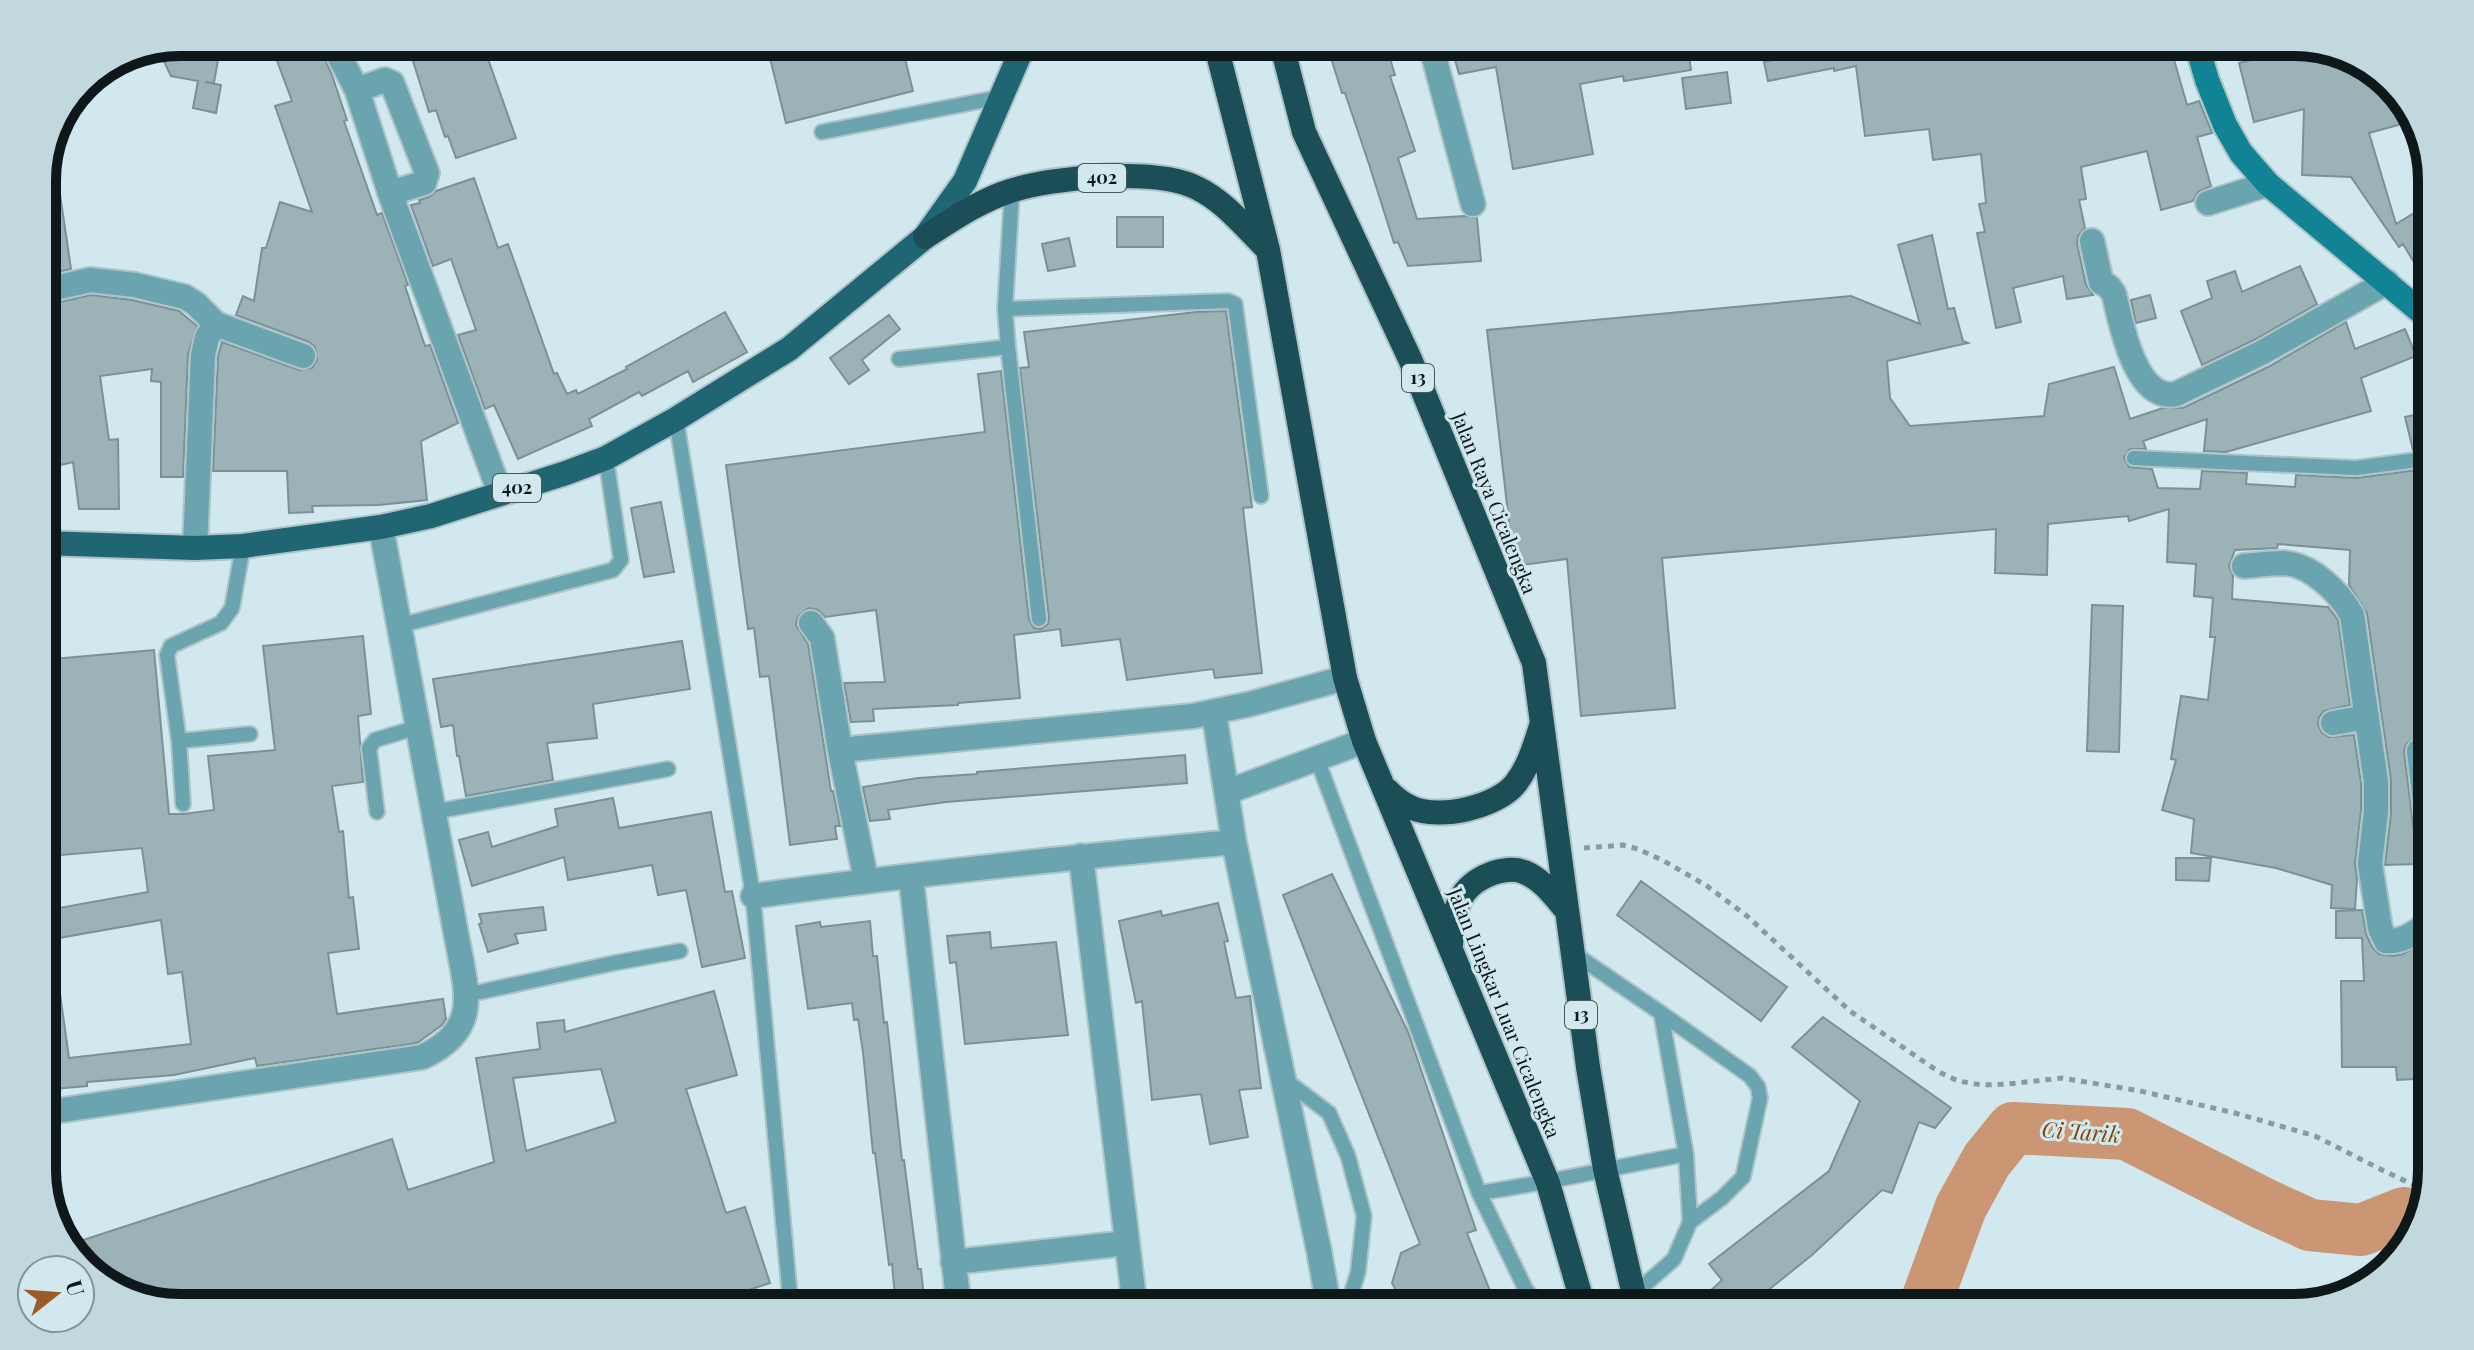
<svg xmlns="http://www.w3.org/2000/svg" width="2474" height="1350" viewBox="0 0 2474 1350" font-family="'Playfair Display',serif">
<rect width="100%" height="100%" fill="#d1e9ee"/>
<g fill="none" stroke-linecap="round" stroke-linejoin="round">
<path stroke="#ca9673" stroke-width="52" d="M1924 1308 1961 1207 1987 1160 2013 1128 2127 1134 2262 1203 2310 1225 2361 1230 2404 1213 2420 1220"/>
</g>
<path fill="#9bb2b6" stroke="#7b9196" stroke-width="2" fill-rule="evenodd" d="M180 42H221L214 83 205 82 221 85 216 113 193 108 198 81 171 76 157 47Z
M270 42H317L332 75 347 120 344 121 377 215 382 213 408 285 405 286 425 346 430 345 458 423 421 441 427 500 379 505 312 506 313 512 289 513 287 471H213L218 357 222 342 299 370 312 368 317 360 315 347 309 342 236 315 243 296 254 301 262 248H266L280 202 312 212 275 106 292 101Z
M407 42H482L516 138 456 158 448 136 445 137 436 110 429 112Z
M766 42H901L913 91 786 123Z
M1326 42H1385L1395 75 1390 76 1415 151 1398 158 1417 219 1464 216 1477 218 1481 261 1408 266 1398 242 1394 243 1369 164 1345 93H1342Z
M1450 42H1533L1536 57 1616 42H1687L1691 70 1624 81 1623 76 1580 84 1593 154 1513 169 1496 67 1459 74Z
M1828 42H2045L2046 50 2077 42H2169L2187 105 2199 101 2211 130 2212 133 2197 137 2211 186 2198 192 2193 201 2161 210 2147 151 2081 167 2086 199 2079 200 2085 228 2078 236 2077 244 2086 285 2093 295 2067 299 2063 276 2013 288 2021 322 1996 328 1977 233 1985 232 1979 204 1986 203 1981 154 1933 160 1929 129 1865 136 1856 66 1834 71V68L1768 81 1764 62 1829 47Z
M2255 42H2294L2356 56 2409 104 2410 106 2398 109 2402 124 2369 133 2396 224 2424 207 2432 221V292L2403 244 2399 247 2351 177 2302 175 2304 109 2254 122 2239 63 2259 58Z
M1727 72 1731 103 1686 109 1682 78Z
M56 167 71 269 43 275 42 171 44 168Z
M474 178 498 248 508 244 554 374 557 373 567 394 576 390 578 394 627 369 626 367 725 312 747 352 693 382 688 371 642 396 639 392 589 419 592 426 518 459 494 405 485 409 458 335 476 330 451 259 433 266 411 205 420 203 419 200 429 197 436 191Z
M1117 217H1163V247H1117Z
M1932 235 1948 309 1954 308 1963 341 1968 343 1887 361 1890 398 1910 426 2044 416 2049 384 2114 367 2130 419 2163 408H2183L2268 367 2346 322 2355 349 2405 329 2416 356 2361 378 2371 411 2226 452 2204 451 2207 419 2143 441 2146 449H2130L2124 457 2129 467 2152 469 2158 488 2200 489 2202 471 2247 473 2246 484 2295 487 2296 475 2357 478 2432 468V744L2426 738 2416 736 2406 744 2404 752 2418 864 2385 865 2391 813V780L2367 613 2349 585 2350 550 2278 544 2277 548 2235 550 2229 566 2233 576 2232 599 2328 607 2338 620 2350 705 2324 711 2319 717 2318 725 2322 733 2329 737 2354 735 2361 783V810L2355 863 2357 879 2355 909 2331 908 2332 885 2276 868 2191 853 2194 819 2162 810 2176 760 2171 759 2181 696 2208 700 2215 637H2210L2213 598 2194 596 2196 564 2167 562 2169 509 2129 521 2128 516 2048 524 2047 575 1995 573 1996 529 1662 558 1675 708 1581 716 1567 559 1514 566 1487 330 1851 296 1920 324 1898 245Z
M1069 238 1075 266 1048 271 1042 244Z
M2300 266 2317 304 2254 340 2202 365 2181 311 2212 298 2207 281 2235 271 2242 292Z
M91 295 132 300 179 311 197 326 188 354 183 477H161V382L151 381 152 369 100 376 109 440 118 439 119 509H79L73 462 48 468 42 441V306Z
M2150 295 2156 318 2136 323 2131 300Z
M1226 311 1252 507 1243 508 1262 673 1215 678 1213 669 1127 680 1120 639 1062 646 1060 629 1014 635 1020 698 958 703V705L873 709 874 721 851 722 844 683 885 682 876 610 825 617 818 610 809 608 798 616 796 625 808 644 831 791H833L840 826H835L837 839 790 845 769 676 760 677 754 628 748 629 726 465 985 432 978 374 1001 371 1029 620 1034 628 1041 629 1048 624 1049 618 1020 368 1029 367 1024 332 1196 312Z
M889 315 900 329 862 360 869 370 849 384 830 358Z
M2432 411V448L2413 450 2405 417Z
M661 502 674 572 644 577 631 508Z
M2092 605 2123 606 2119 752 2087 751Z
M363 636 371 714 358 716 363 782 332 786 339 832 343 831 349 898 353 897 359 949 328 953 337 1014 443 999 446 1019 442 1025 417 1043 257 1066 255 1058 174 1075 87 1082V1086L42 1090V966L56 965 69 1058 191 1044 182 972 168 974 161 920 42 941V911L148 892 142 848 50 856 47 829H42V660L154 650 169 814H184L214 810 208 756 275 750 263 646Z
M682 641 690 689 593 704 597 738 547 743 553 780 466 796 459 756H457L453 725 441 727 433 679Z
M1185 755 1187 783 946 802 888 810 890 819 870 821 863 787 918 778 977 774V772Z
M613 798 619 828 711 812 725 892 732 891 745 958 702 967 686 890 658 895 652 865 568 880 564 857 472 886 459 840 488 832 492 847 558 826 555 809Z
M2176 858H2211L2209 881 2176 880Z
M1332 874 1408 1032 1476 1230 1467 1233 1494 1301 1477 1308H1405L1392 1283 1401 1253 1420 1244 1283 895Z
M1641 881 1787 987 1761 1021 1617 915Z
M1218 903 1228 941 1224 942 1236 998 1250 996 1261 1088 1239 1090 1248 1137 1210 1144 1201 1094 1152 1100 1142 1001 1136 1003 1119 921 1161 911 1162 916Z
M543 907 546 930 515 934 518 943 488 952 479 924 482 923 479 914Z
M2362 910 2366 934 2372 947 2379 954 2392 956 2403 954 2432 939V1078L2397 1080 2396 1067H2342L2341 981H2364L2362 938H2336V911Z
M870 921 873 956H877L884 1023 887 1022 902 1160H904L918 1269H921L925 1308H896L892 1264 889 1265 875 1153H873L863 1052 858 1019 854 1020 852 1003 808 1009 796 926 820 922 821 927Z
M990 932 991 948 1056 942 1068 1035 965 1044 956 962 950 963 947 936Z
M714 991 737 1075 686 1089 726 1213 745 1207 770 1283 746 1291 752 1308H180L118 1294 65 1246 392 1139 408 1190 494 1162 476 1058 540 1049 537 1023 564 1020 565 1032ZM601 1069 616 1122 526 1151 513 1078Z
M1823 1017 1951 1108 1935 1128 1919 1122 1892 1193 1882 1190 1812 1255 1746 1308H1692L1722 1280 1709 1264 1829 1171 1860 1101 1792 1047Z"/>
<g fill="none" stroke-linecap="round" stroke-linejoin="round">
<g stroke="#aec3c8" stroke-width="18">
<path id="lane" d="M822 132 1001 97
M1005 309 1228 301 1235 304 1261 496
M1008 347 1039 619
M899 359 1008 347 1005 309 1012 191
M676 419 753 896 791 1308
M2134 458 2356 468 2432 458
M398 626 613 570 621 560 606 458
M179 741 250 734
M1317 759 1479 1193 1526 1290 1535 1300 1548 1308
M183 804 179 741 167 655 171 646 221 623 232 608 243 546
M377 812 369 748 375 740 418 727
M433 812 668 769
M1573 953 1661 1013 1686 1154 1690 1222 1674 1259 1633 1295
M466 995 614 963 680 951
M1661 1013 1750 1076 1758 1087 1760 1098 1743 1177 1722 1198 1690 1222
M1284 1079 1329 1113 1348 1156 1364 1216 1358 1272 1347 1308
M1479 1193C1548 1183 1616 1167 1686 1154"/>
</g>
<g stroke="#aec3c8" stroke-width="28">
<path id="street" d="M332 42 357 90 390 193 500 493
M1430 42 1473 204
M357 90 385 80 392 83 427 173 424 183 390 193
M2208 203 2268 184
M2092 241 2101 282 2109 287 2114 294C2121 323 2135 402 2176 394L2261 353 2387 282
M42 291 90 280 135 285 185 297 196 304 216 324 303 356
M195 548 203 355 207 337 216 324
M2244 566C2257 565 2270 563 2283 563 2311 564 2339 592 2352 615L2376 782V811L2370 864 2380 928 2386 941C2402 943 2422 930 2432 918
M811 623 822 638 840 750 866 880
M1214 713 1234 842 1319 1251 1329 1308
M2333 723 2367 717
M840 750 1193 716 1250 704 1345 678
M2419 751 2432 860
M1227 792 1364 741
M1081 856 1135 1308
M911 877 959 1308
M753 896C913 874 1073 857 1234 842
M42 1113 422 1057C481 1030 467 993 457 939L381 527
M953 1262 1127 1243"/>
</g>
<g stroke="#aec3c8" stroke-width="28">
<path id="secondary" d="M2196 42 2207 80 2225 125 2241 153 2268 184 2432 321"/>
</g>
<g stroke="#aec3c8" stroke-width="28">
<path id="primary" d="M42 543 195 548 243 546 381 527 431 516 566 473 606 458 676 419 789 349 925 237 965 181 1025 42"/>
</g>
<g stroke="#aec3c8" stroke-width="28">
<path id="highway" d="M1215 42 1268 250 1345 678 1364 741 1548 1183 1584 1308
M1281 42 1304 132 1410 359 1534 663 1588 1067 1605 1169 1637 1308
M925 237C952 220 979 201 1010 191 1053 177 1157 167 1197 188 1224 201 1245 227 1266 248
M1387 790C1394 797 1402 804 1412 808 1440 820 1498 807 1516 783 1529 766 1535 745 1541 726
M1451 944C1454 910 1457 886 1493 873 1503 870 1514 868 1524 872 1542 879 1554 896 1566 910"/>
</g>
<path stroke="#899b9f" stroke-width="5" stroke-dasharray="6 6" stroke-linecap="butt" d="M1584 848 1623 845 1638 849 1664 861 1707 886 1747 916 1850 1011 1939 1072 1958 1081 1982 1085 2008 1084 2062 1078 2140 1091 2235 1113 2315 1136 2384 1171 2414 1185 2428 1188"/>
<use href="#lane" stroke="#6aa4af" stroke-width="14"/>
<use href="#street" stroke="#6aa4af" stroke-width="24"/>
<use href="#secondary" stroke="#108494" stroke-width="24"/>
<use href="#primary" stroke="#1f6672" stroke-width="24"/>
<use href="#highway" stroke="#1b4e57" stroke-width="24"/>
</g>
<g text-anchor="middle" stroke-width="6" stroke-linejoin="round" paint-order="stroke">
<g fill="#d1e9ee" stroke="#495759" stroke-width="2">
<rect x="1078" y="164" width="48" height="28" rx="6"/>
<rect x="1402" y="364" width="32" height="28" rx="6"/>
<rect x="493" y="474" width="48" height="28" rx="6"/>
<rect x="1565" y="1001" width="32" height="28" rx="6"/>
</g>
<g font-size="18" font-weight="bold" fill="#0f1819">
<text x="1102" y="184">402</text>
<text x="1418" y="384">13</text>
<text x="517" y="494">402</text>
<text x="1581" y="1021">13</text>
</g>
<g font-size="20" fill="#0f1819" stroke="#d1e9ee">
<text transform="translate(1494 503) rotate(68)" y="7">Jalan Raya Cicalengka</text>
<text transform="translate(1504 1013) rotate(68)" y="7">Jalan Lingkar Luar Cicalengka</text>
</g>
<g font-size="22" font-style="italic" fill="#834207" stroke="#d1e9ee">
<text transform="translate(2081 1132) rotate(4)" y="8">Ci Tarik</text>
</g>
</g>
<path d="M0 0H2474V1350H0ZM180 56H2294A124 124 0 0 1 2418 180V1170A124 124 0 0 1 2294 1294H180A124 124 0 0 1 56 1170V180A124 124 0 0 1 180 56Z" fill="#c1d8dd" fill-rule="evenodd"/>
<path fill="none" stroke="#0f1819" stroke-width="10" d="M180 56H2294A124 124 0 0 1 2418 180V1170A124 124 0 0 1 2294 1294H180A124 124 0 0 1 56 1170V180A124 124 0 0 1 180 56Z"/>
<g transform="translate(56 1294) rotate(73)"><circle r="38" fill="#d1e9ee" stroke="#839599" stroke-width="2"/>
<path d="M0-6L14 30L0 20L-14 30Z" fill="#9c5a28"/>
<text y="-12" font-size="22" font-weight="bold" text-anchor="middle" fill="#0f1819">U</text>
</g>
</svg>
